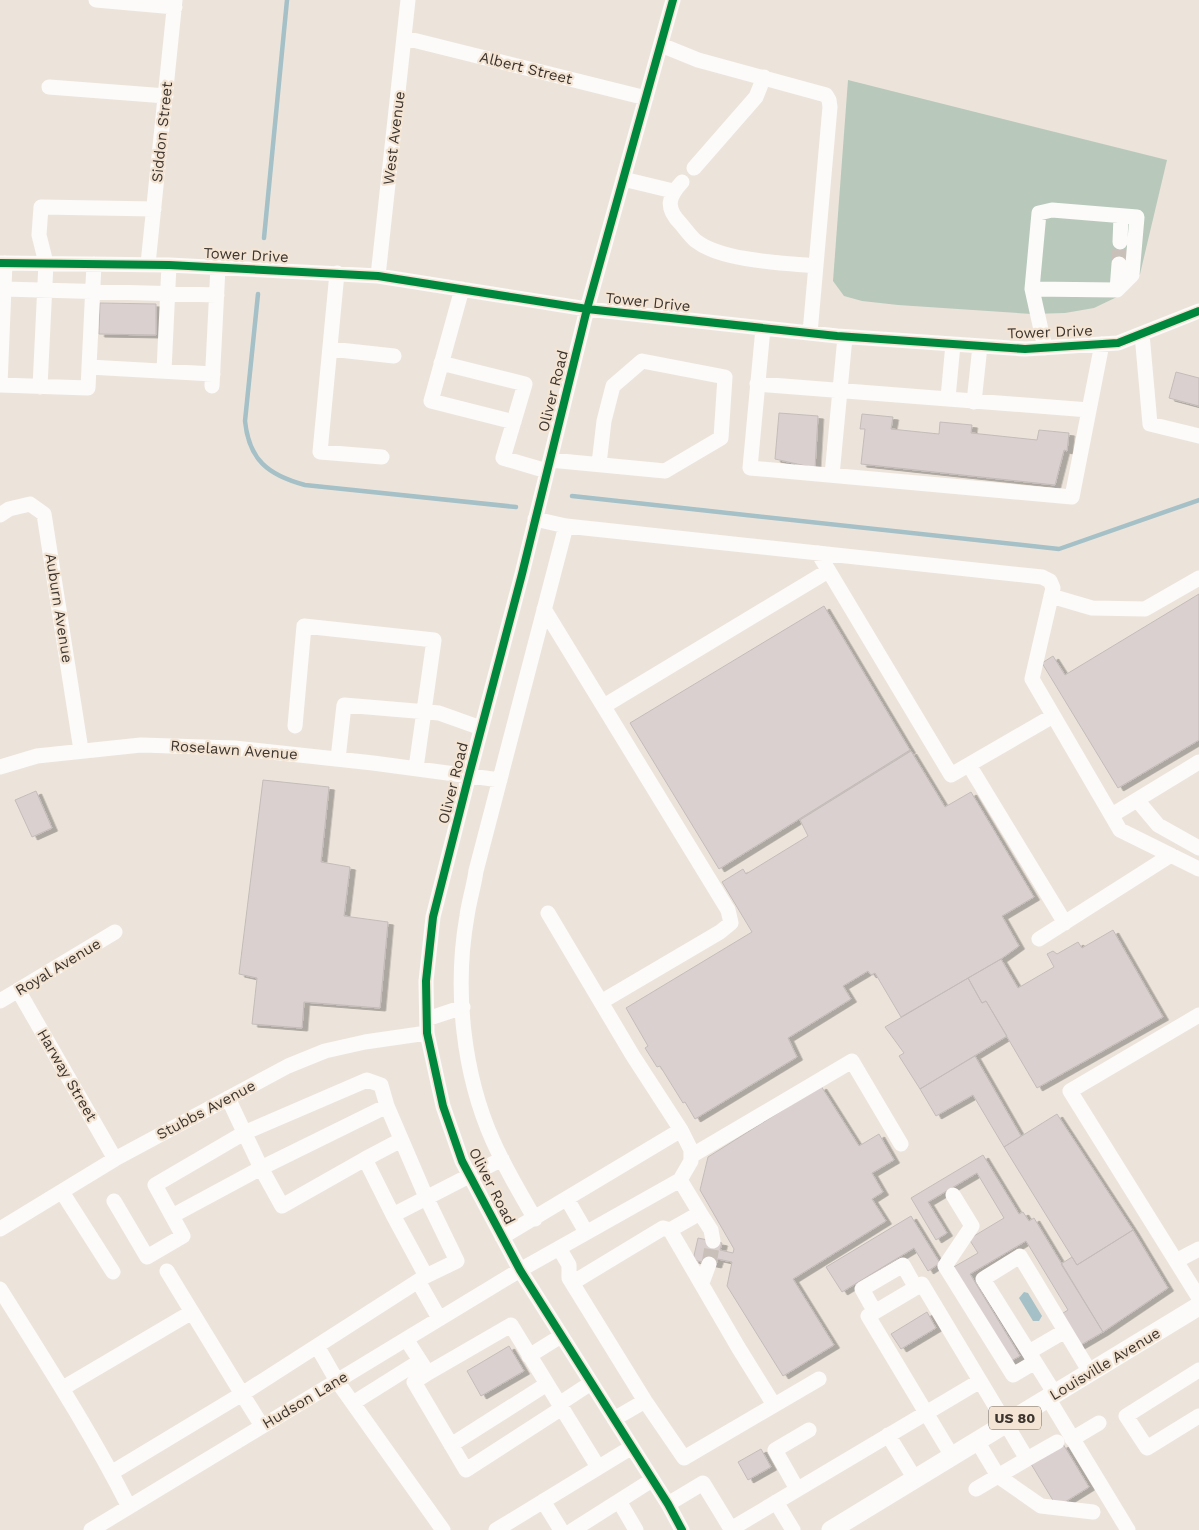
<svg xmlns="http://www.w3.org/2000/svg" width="1199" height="1530" viewBox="0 0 1199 1530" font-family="'Work Sans',sans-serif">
<defs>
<filter id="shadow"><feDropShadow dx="5.5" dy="3" stdDeviation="0" flood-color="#0004"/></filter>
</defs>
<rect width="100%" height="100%" fill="#ece4db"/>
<path fill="#b8c8bb" d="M848 80 1167 160 1140 274 1119 296 1094 308 1065 313 1032 314 898 305 862 301 844 296 833 281Z"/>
<path fill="#a5c0c6" d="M1024 1292 1028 1293 1042 1316 1039 1321H1033L1019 1298Z"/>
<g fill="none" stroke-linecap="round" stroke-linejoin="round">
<path stroke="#a5c0c6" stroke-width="4.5" d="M264 238 287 0
M258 294 245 421C249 460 268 475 305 485L516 507
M572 496 1059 549 1199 500"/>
</g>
<path fill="#dbd0d0" stroke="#c3bcb9" filter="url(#shadow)" d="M100 303 156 304V335L99 334Z
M1176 372 1199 378V406L1169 398Z
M779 413 818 416 815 468 775 459Z
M862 414 893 417 891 429 939 434 940 422 972 425 971 433 1037 440 1039 430 1069 433 1067 451 1064 450 1055 485 861 464 865 429H860Z
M1199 594V740L1118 788 1042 663 1053 656 1065 675Z
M824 606 910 750 719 869 630 723Z
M911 751 945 807 971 792 1034 897 1002 916 1019 946 1001 959 901 1017 875 973 871 975 868 971 843 986 851 999 788 1038 797 1057 695 1119 685 1102 683 1103 660 1066 657 1067 645 1048 648 1046 626 1008 752 932 722 882 743 869 746 874 808 836 800 820Z
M263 780 329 787 321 862 350 867 344 916 388 922 380 1008 304 1002 302 1028 252 1024 257 978 239 974Z
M36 791 52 828 32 837 15 800Z
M1113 930 1163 1017 1037 1088 986 1001 982 1003 968 978 1001 959 1018 988 1054 967 1047 954 1053 951 1057 954 1078 942 1082 948Z
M968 978 982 1003 986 1001 1007 1036 920 1089 899 1056 904 1053 885 1027Z
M975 1056 1021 1136 1004 1147 973 1095 936 1116 920 1089Z
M821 1086 859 1146 879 1134 894 1160 872 1173 883 1192 872 1199 886 1221 793 1279 834 1345 783 1376 727 1286 732 1262 718 1259 716 1265 693 1260 698 1238 722 1243 720 1250 733 1253 734 1249 700 1190 708 1157Z
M1057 1114 1133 1230 1077 1265 1004 1147Z
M983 1155 1019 1214 1023 1212 1029 1221 1034 1218 1103 1332 1079 1346 1060 1315 1068 1310 1026 1241 970 1274 1020 1356 1009 1362 952 1268 978 1253 969 1239 1004 1218 977 1173 928 1202 947 1233 936 1240 911 1198Z
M911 1216 940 1263 928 1271 914 1248 842 1292 826 1267Z
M1133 1230 1168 1288 1103 1332 1061 1264 1072 1257 1077 1265Z
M927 1312 936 1328 901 1349 891 1334Z
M509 1346 524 1371 481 1396 467 1371Z
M1063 1444 1089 1487 1057 1507 1031 1464Z
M761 1449 771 1467 748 1480 738 1462Z"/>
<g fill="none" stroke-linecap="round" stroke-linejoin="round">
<path stroke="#c9c1b9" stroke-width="15" stroke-dasharray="15 8" stroke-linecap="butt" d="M1119 264 1120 242
M709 1264 713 1241"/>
<path stroke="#fcfbfa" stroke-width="15" d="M96 0 175 7
M673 0 587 309 522 574 469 775 433 917 426 981 427 1033 443 1106 462 1161 520 1270 668 1504 682 1530
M405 38 646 98
M661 45 698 60 826 95 829 100 830 107 810 333
M49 87 166 96
M694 168 756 97 764 77
M623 179 673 191
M682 182C668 197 665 208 681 224 686 230 691 237 696 241 722 261 783 263 816 266
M1120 242 1121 216
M0 263 169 265 378 276 587 309 837 336 1025 349 1118 343 1199 311
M148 264 175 0
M337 273 320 452 382 457
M378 276 408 0
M4 289 217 295
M462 289 431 401 514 422
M1032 289 1117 290 1132 275 1137 217 1052 210 1039 213 1032 289 1045 348
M1117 290 1119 264
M763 328 750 468 1072 497 1102 344
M1142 334 1150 424 1199 436
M330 349 394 356
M441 363 525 384 503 458 547 471
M89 367 213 374
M164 371 169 265
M757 384 1089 410
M0 385 88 388 94 264
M0 385 5 263
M212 386 218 267
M40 387 46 263 39 235 41 207 154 209
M948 398 953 344
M974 402 980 346
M550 460 665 471 721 438 725 377 642 361 613 386 604 421 599 464
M832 475 845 337
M0 515 9 509 30 504 44 514 81 750
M535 519 566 526 1042 577 1050 581 1053 588 1032 679 1120 830 1199 869
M818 553 951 775 1053 716
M1051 596 1092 608 1145 609 1199 578
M544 609 728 910 731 923 720 932 601 1002
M604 706 828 571
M295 726 304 626 434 640 416 768
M338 759 344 705 439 713 481 728
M969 765 1065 923
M0 767 37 756 141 745 234 748 373 763 500 780
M1137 800 1158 825 1199 848
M1112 815 1199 762
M548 913 633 1056 681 1130 691 1150V1161L680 1180 700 1213 670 1230 738 1347 774 1405
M1039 939 1171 855
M18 990 115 1159
M0 1001 115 932
M1199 1015 1070 1091 1199 1298
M427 1019 463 1007
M228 1098 261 1168 282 1206 365 1159 393 1215
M387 1106 426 1197 457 1261 426 1276
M691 1156 852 1061 901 1144
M365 1159 401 1140
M62 1192 113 1272
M953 1195 972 1226 945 1266 1013 1375 1035 1362
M567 1199 586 1232
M114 1201 147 1257 183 1236 155 1185 244 1133 367 1080 381 1085 387 1106 261 1168 172 1216
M700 1213 711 1230 713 1241
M535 1219C520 1193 505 1168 493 1141 463 1074 454 989 467 916 469 901 474 886 476 871L566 526
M0 1229 115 1159 288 1066 325 1051 365 1042 427 1033
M502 1237 681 1130
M559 1248 569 1265V1278L645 1401 684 1458 819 1379
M1176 1261 1199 1249
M418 1281 439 1318
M572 1283 663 1228 670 1230
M702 1283 709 1264
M0 1289C45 1361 91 1432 129 1507
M875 1312 862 1289 903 1265 916 1288
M406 1339 428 1373 511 1325 598 1467
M317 1346 337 1381 443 1530
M1029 1352 1065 1331
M529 1356 561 1336
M1199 1370 1126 1416 1147 1448 1199 1416
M428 1373 414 1382 466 1470 562 1408
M63 1388 192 1312
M1055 1394 983 1279 1020 1256 1090 1372
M1048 1398 1128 1530
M353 1403 420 1361
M559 1404 591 1383
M614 1419 645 1401
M262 1426 242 1394 426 1276 393 1215 502 1159
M888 1435 915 1479
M1072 1439 1099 1423
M977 1441 998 1476 1041 1506 1093 1512
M451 1445 547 1384
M952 1456 868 1316 922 1284 1027 1459 976 1489
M1027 1459 1057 1442
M111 1473 242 1394 167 1271
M797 1489 775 1450 809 1430
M543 1501 561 1530
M619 1501 636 1530
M776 1502 793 1530
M668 1504 703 1483 731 1529 980 1381
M91 1530 520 1270 680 1180
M496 1530 632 1447
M573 1530 652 1480"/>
<path stroke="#fcfbfa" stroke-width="19" d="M831 1530 1199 1306"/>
<g stroke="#f4e4d3" stroke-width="11">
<path id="cycleway" d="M673 0 587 309 522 574 469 775 433 917 426 981 427 1033 443 1106 462 1161 520 1270 668 1504 682 1530
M0 263 169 265 378 276 587 309 837 336 1025 349 1118 343 1199 311"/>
</g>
<use href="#cycleway" stroke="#00873e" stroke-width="8"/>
</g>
<g text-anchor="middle" stroke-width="4.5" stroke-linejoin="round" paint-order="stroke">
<rect fill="#f4e4d3" stroke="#736a60" stroke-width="1" x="989" y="1406.5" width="52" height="23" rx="4"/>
<g font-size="14" font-weight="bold" fill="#3c352f">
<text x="1015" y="1423">US 80</text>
</g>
<g font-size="15" fill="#3c352f" stroke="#f4e4d3">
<text transform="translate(526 68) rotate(14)" y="5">Albert Street</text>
<text transform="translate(162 132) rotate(-84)" y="5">Siddon Street</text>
<text transform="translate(394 138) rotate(-83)" y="5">West Avenue</text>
<text transform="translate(246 255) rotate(3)" y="5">Tower Drive</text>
<text transform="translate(648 302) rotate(6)" y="5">Tower Drive</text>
<text transform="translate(1050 332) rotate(-2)" y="5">Tower Drive</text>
<text transform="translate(553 391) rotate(-76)" y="5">Oliver Road</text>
<text transform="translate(59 608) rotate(81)" y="5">Auburn Avenue</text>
<text transform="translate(234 750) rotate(4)" y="5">Roselawn Avenue</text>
<text transform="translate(453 783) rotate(-76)" y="5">Oliver Road</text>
<text transform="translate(58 967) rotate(-31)" y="5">Royal Avenue</text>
<text transform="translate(67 1075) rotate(60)" y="5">Harway Street</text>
<text transform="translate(206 1110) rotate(-28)" y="5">Stubbs Avenue</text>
<text transform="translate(492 1186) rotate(63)" y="5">Oliver Road</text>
<text transform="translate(1105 1364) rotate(-31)" y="5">Louisville Avenue</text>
<text transform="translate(305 1400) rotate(-31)" y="5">Hudson Lane</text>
</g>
</g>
</svg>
